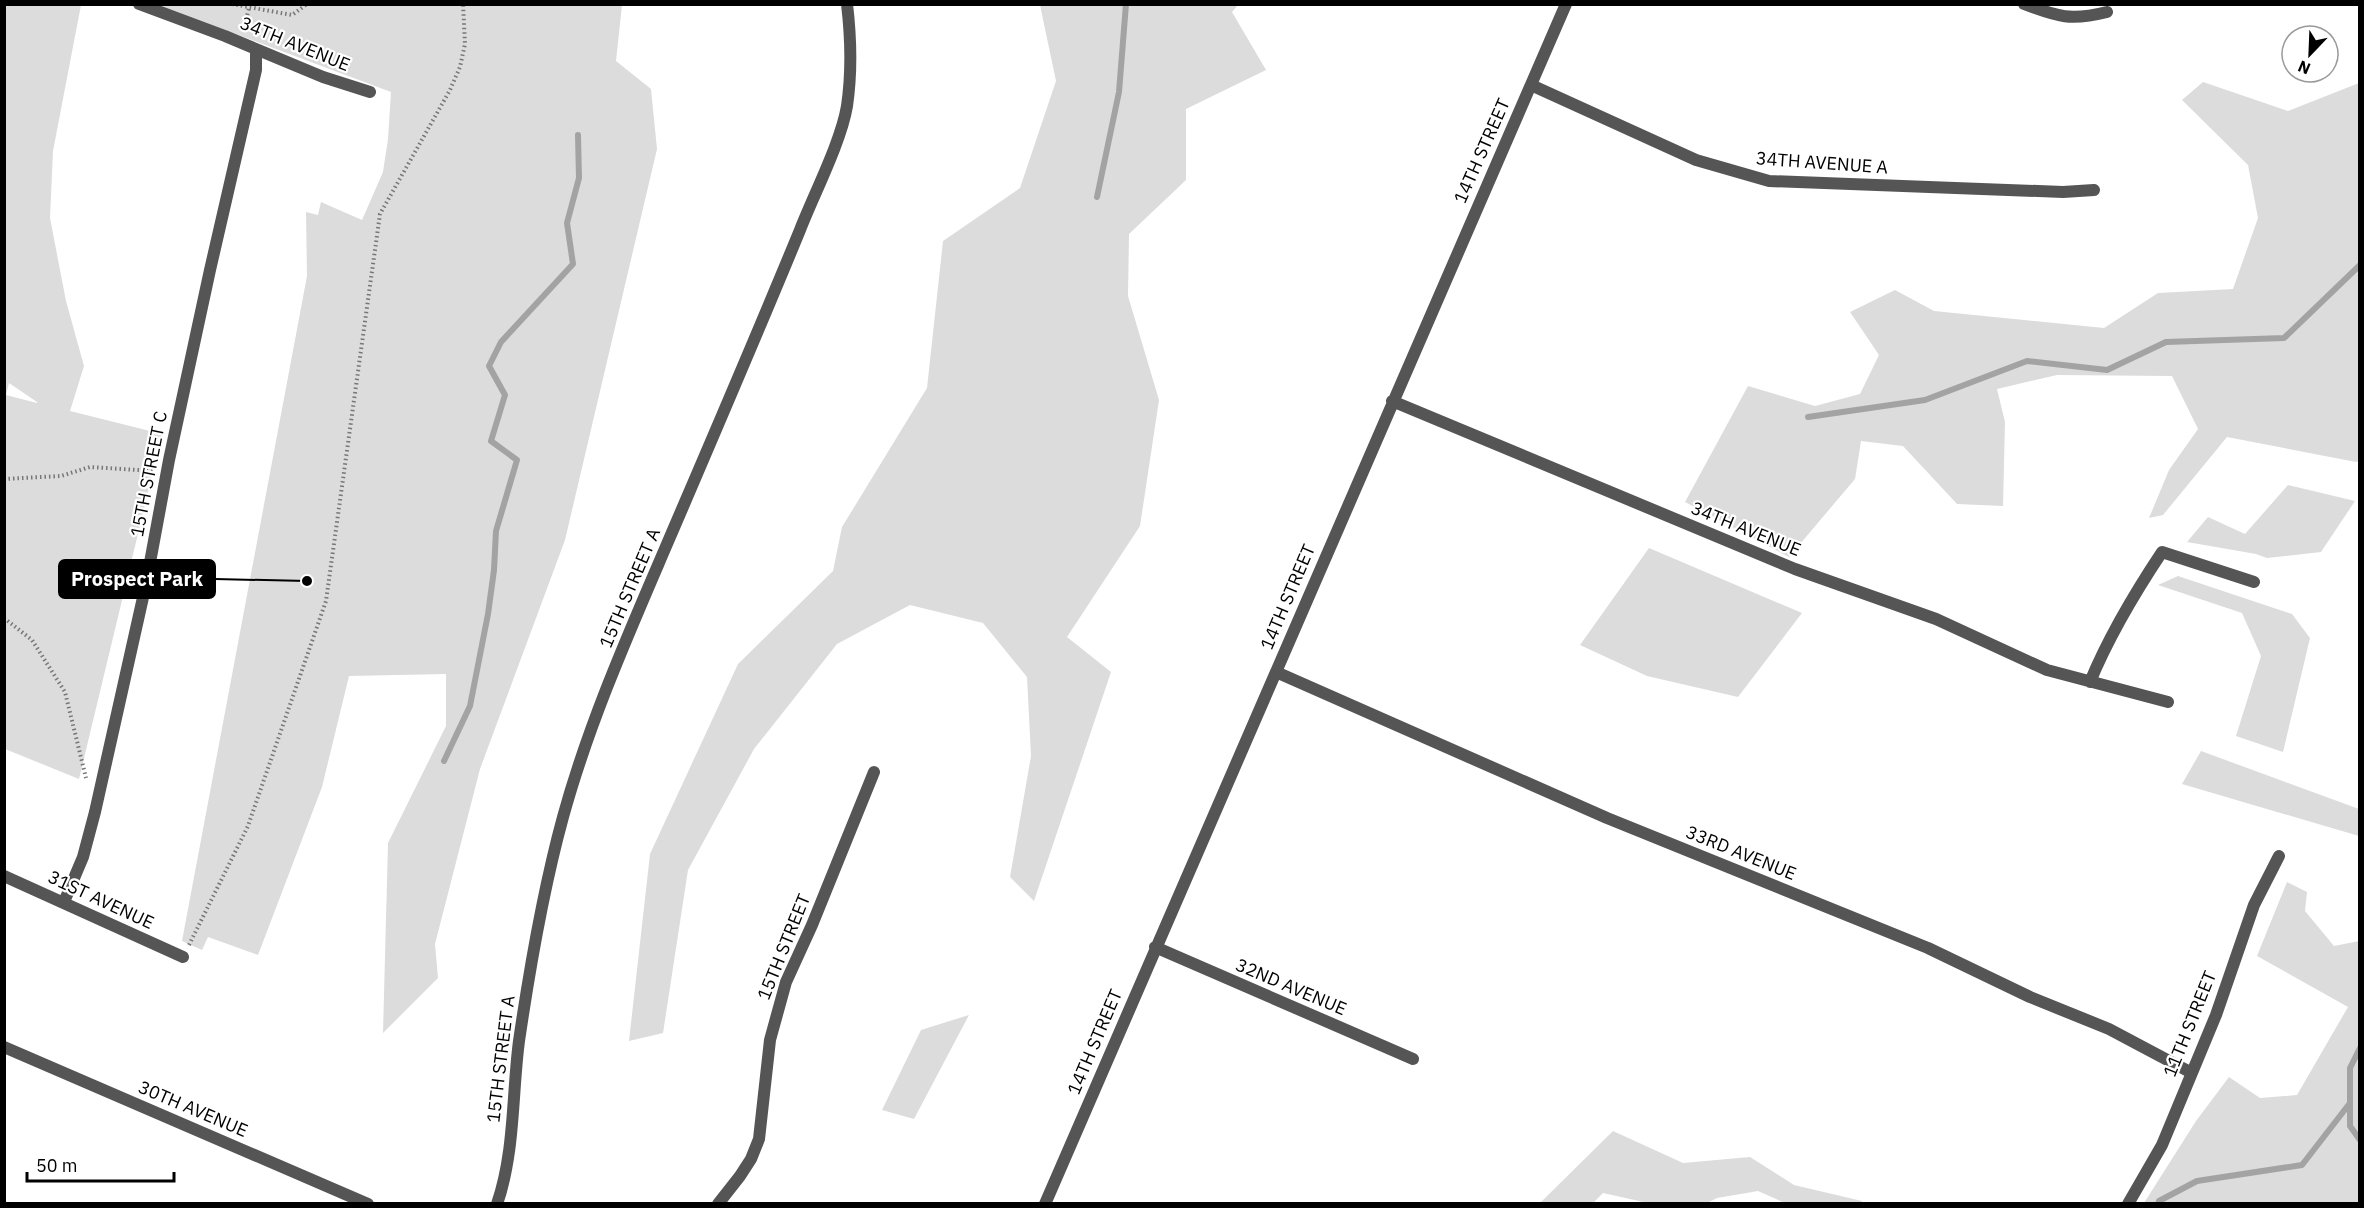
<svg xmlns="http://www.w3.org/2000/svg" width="2364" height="1208" viewBox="0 0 2364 1208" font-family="'IBM Plex Sans',sans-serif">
<rect width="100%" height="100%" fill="#fff"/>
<path fill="#dcdcdc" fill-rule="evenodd" d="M4 5H81L53 151 50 218 66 301 84 366 70 411 162 434 79 779 5 749ZM9 383 37 402V403L6 395Z
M159 5H622L616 61 651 89 657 149 565 540 480 769 435 944 438 978 383 1033 388 843 446 726V674L349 676 322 787 258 955 208 937 202 950 182 941 307 276 306 212 318 215 321 202 362 220 383 172 388 139 391 92Z
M1040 5H1238L1232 12 1266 70 1186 109V180L1129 234 1128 296 1159 400 1140 526 1067 637 1111 672 1034 901 1010 877 1031 756 1027 677 983 623 910 605 837 644 754 749 688 870 663 1033 629 1041 650 854 738 664 833 571 842 527 927 388 943 241 1020 188 1056 81Z
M2203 82 2288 111 2359 83V461L2356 462 2227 437 2163 515 2149 518 2169 470 2198 429 2172 376 2057 375 1997 389 2005 422 2003 506 1957 504 1903 446 1861 441 1855 479 1789 557 1685 502 1748 386 1815 406 1860 394 1879 355 1850 312 1895 290 1934 311 2104 328 2158 293 2233 289 2258 218 2248 165 2182 100Z
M2288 485 2355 501 2321 552 2267 558 2256 554 2187 542 2208 517 2245 534Z
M1649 548 1802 613 1738 697 1647 676 1580 645Z
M2178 576 2292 614 2310 638 2283 752 2236 736 2261 656 2242 613 2158 585Z
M2201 751 2359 809V836L2182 784Z
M2287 882 2307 892 2305 911 2334 946 2359 941V1203H2144L2196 1121 2229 1077 2260 1098 2297 1095 2348 1007 2257 956Z
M969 1015 914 1119 882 1110 921 1030Z
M1613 1131 1683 1163 1750 1157 1794 1185 1862 1201 1860 1204 1785 1203 1758 1191 1717 1198 1705 1204 1648 1203 1603 1193 1593 1203H1540Z"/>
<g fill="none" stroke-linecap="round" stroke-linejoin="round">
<path stroke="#a3a3a3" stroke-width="6" d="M1097 197 1119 92 1126 4
M1808 417 1925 400 2027 361 2107 370 2166 342 2284 338 2360 265
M444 761 470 706 488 614 494 570 496 531 517 460 491 441 505 395 489 366 501 342 573 264 567 223 579 178 578 135
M2360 1048 2350 1068V1126L2360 1140
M2158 1204 2159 1201 2197 1181 2302 1165 2350 1103"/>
<path stroke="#777" stroke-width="4" stroke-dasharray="1.5 3" stroke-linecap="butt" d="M232 4 292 15 307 4
M244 28 249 8
M4 479 61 476 90 467 154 471
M4 618 32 640 65 692 86 778
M189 945 248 826 326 601 380 214 450 90 460 67 465 44 463 4"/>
<path stroke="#555" stroke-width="12" d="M139 4 225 36 323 77 370 92
M2024 4C2058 17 2071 21 2107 12
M1531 85 1696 160 1769 181 2063 192 2094 190
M1392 401 1795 569 1936 619 2047 670 2168 702
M1276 672 1607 818 1928 948 2030 997 2109 1029 2190 1072
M2090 682C2109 636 2134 594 2162 552L2254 582
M4 876 183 957
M64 902 83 857 95 812 146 584 169 460 210 270 256 70V50
M1155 947 1413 1059
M4 1047 368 1204
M497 1204C515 1152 512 1094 519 1041 530 966 543 890 563 817 588 726 627 637 664 551 710 444 756 337 800 230 814 194 841 142 847 106 852 72 851 38 847 4
M718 1204 740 1176 751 1159 759 1139 770 1040 786 982 812 925 874 772
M1045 1204 1566 4
M2128 1204 2162 1145 2216 1015 2254 905 2279 856"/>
</g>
<g text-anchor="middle" stroke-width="4.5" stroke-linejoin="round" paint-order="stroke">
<g font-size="18" fill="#000" stroke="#fff">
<text transform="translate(295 44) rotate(22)" y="6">34TH AVENUE</text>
<text transform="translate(1482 151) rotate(-66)" y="6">14TH STREET</text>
<text transform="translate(1822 163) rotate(4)" y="6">34TH AVENUE A</text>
<text transform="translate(149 474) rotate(-79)" y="6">15TH STREET C</text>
<text transform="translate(1746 529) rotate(22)" y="6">34TH AVENUE</text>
<text transform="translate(630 588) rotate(-67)" y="6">15TH STREET A</text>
<text transform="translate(1288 597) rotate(-67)" y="6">14TH STREET</text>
<text transform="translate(1741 853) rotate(22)" y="6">33RD AVENUE</text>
<text transform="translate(101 900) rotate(25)" y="6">31ST AVENUE</text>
<text transform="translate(784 947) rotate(-68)" y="6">15TH STREET</text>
<text transform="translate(1291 987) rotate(23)" y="6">32ND AVENUE</text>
<text transform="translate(2190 1024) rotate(-68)" y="6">11TH STREET</text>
<text transform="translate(1095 1042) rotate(-67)" y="6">14TH STREET</text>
<text transform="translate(501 1059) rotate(-83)" y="6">15TH STREET A</text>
<text transform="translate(193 1109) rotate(23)" y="6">30TH AVENUE</text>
</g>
</g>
<path fill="none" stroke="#000" stroke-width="2" d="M307 581L215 579"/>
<circle fill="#000" stroke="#fff" stroke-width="2" cx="307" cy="581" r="6"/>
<rect fill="#000" stroke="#000" stroke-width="2" x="59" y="560" width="156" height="38" rx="6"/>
<g font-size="20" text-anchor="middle" font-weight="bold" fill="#fff">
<text x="137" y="586">Prospect Park</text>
</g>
<rect width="2364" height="1208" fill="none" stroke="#000000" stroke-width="12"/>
<g transform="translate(2310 54) rotate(203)"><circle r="28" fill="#ffffff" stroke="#999999" stroke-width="1.5"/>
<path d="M0-4.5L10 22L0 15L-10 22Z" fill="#000000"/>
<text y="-9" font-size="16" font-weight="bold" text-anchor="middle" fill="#000000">N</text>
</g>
<path d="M27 1172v9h147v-9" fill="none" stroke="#000000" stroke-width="3"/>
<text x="36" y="1172" font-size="18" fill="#000000" stroke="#ffffff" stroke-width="4.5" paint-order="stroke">50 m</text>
</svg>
